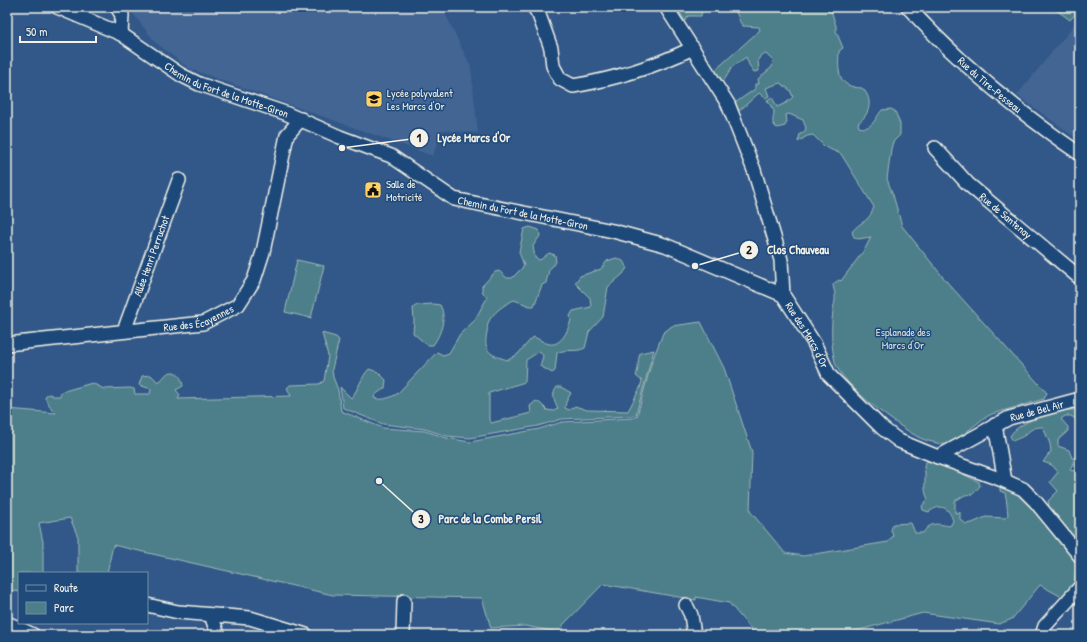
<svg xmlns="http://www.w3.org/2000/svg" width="1087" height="642" viewBox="0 0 1087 642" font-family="'Patrick Hand',sans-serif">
<rect width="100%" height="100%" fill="#315888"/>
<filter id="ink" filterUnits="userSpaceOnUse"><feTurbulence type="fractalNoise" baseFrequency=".025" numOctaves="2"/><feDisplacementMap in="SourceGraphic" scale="8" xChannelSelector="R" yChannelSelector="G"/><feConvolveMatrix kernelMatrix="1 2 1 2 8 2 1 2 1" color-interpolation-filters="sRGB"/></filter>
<g filter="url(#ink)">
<path fill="#426594" d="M128 7H442L471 67 478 133 442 130 433 156 188 68 155 42Z
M1080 11V141L1017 95 1079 19Z"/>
<path fill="#4d7f8a" stroke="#a0b8b9" d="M676 7H702L701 16H688L685 21Z
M736 7H830L836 26V31L843 48 839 51C838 72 837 87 862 88 873 98 871 114 858 123L859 127C872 131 875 118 882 110L891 109 895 111 900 124V135L893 142 891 149 887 179 893 195 902 226 947 282 1047 393 1044 399 992 414 984 418 950 445C940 444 929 442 920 438 899 427 841 385 835 362 831 347 831 326 833 311 833 306 836 301 835 296 835 291 833 288 833 284L839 280 841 281 865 249 871 237 858 239 854 237 852 232C861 220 868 224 874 207L841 154 825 147 813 135 807 136 798 142 800 134 805 131 806 128 803 120 789 114 786 115 787 122 785 126 777 128C770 123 774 119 774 111L767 100 772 97 777 107 786 103 793 97 790 90 780 83 766 88 769 96 765 98 759 93 739 111 735 103 755 89V84H759L758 79 772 67 773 61 766 54 761 55 758 60 759 71 754 72 749 65 746 57 732 67 725 79 720 82 713 72 760 30 759 27 743 26C738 21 739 16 735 11Z
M1052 7H1080V9L1070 20Z
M530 227 539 230 540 236 533 246 535 258 540 260 549 253 555 255 556 262 549 270 546 283 542 285 534 306H530L514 300C505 304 492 313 488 323 487 326 488 329 487 332 483 351 489 355 508 360L518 354 531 339 534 337C538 339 542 341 546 343 561 349 568 330 571 320L570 316 573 311 591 307 590 298 575 283 580 276 601 269 607 261 616 258 623 261 627 268 623 274 608 287 603 317 589 332 585 348C576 353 566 348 557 353L555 371 552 373 540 366 543 356 540 351 526 360 525 382 489 393V419L491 423 531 413 530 406 536 401 541 404 547 410 554 411 558 408C554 400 551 395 557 387H561L571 393 566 402 565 408 569 410 575 406 587 410 628 411 640 388 642 381 636 376C639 369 637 362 640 353L654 350 636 414 632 416 562 419 538 426 470 438 447 436 425 429 383 424 343 408 340 387 351 398C359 389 361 377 369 369L378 372 386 380 385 388 375 395 374 398C382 401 389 398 397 394L437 352 443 355 449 353 460 334 474 321 487 298 482 291V286L495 272 499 271 507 278H512L524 266 519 252 524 229Z
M297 260 324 266 311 318 285 312Z
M433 304 440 305C447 317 441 334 433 345H427L413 333 414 321 413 308 417 305Z
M701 322 724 368 752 452 750 511 785 553 803 556 888 542 893 536 891 530 893 524 911 523 915 533H923C931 521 937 524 950 526L953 521C949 507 941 503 929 512L923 510 922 506 928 499C922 489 927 477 924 467L925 463 930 460 957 471 979 482 980 486 973 494 965 495 955 501V513L960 512V519L966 524 972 523 986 517 1005 518 1008 515C1007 508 1007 500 1005 493L1000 491V486C1014 485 1027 501 1037 510L1049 506 1048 501 1058 491 1050 482 1058 472 1052 465 1043 462 1051 451 1050 444 1043 427C1034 427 1031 429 1025 435 1023 437 1016 439 1013 441L1010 436C1019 420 1061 408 1078 410L1080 413 1079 421 1071 416H1065L1061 419 1068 427V431L1058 440V446L1069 450 1072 458H1075L1070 470 1080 472V575H1075V584L1062 597 1040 585 1012 619 999 624 923 613 841 635H756L729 603 696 597V600L603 584 563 625 562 633 525 626 491 628 482 598 333 595 113 545 107 573H78V537L70 518 39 523 43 542V573H19V592L12 590 7 601V409L56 413 51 408 45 398 46 395 50 394 53 396H60L61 392 92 383 104 389 130 388 134 389 135 394H150L151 389 139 385 142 376 151 375 158 382C163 380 164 375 168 373 177 369 182 378 183 386L176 390 180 395 178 399 291 396 287 388 290 385 319 384 324 381 328 356 322 333 336 337 339 340 332 369 333 377 338 390 341 411 383 428 425 431 447 438 470 442 539 429 562 422 633 418 637 416 652 361 663 333 672 326Z"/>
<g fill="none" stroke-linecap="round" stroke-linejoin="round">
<g stroke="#f4f1e8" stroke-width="16">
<g id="minor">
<path id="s1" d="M57 7 121 34 181 75 199 84 285 113 340 137 391 156 454 199 613 231 665 245 783 295"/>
<path d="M117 7 122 15 121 34"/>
<path d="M534 7 539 15 551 48 553 66 560 79 573 86C615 79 654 67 693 48"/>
<path id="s2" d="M666 7 728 104 754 170 781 260 783 295 814 343 829 375 882 428 899 441 938 457 1005 481 1023 489 1035 501 1080 556"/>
<path id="s3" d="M908 7C959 63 1017 111 1080 154"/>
<path id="s4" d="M935 148 968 184 1080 278"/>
<path id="s5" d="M124 331 179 180"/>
<path id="s6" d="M7 344 203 323 238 305 254 280 263 252 287 135 301 119"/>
<path d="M995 425 1005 481"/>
<path id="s7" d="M938 457 1009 418 1080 399"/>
<path d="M147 605 178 612 250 618 306 635"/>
<path d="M686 605 691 615 694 635"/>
<path d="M211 615 218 635"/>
<path d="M7 623 33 635"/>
<path d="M403 635 404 601"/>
<path d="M1042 635 1045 626 1080 587"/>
</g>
</g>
<use href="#minor" stroke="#1f4a7a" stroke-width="13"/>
</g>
</g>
<defs>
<g id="school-square" transform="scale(0.9)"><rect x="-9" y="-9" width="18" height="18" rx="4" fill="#ffd166" stroke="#1f4a7a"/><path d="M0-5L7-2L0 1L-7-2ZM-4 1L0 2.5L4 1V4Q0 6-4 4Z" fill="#111"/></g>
<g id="civic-square" transform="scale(0.9)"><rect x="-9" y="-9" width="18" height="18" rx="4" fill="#ffd166" stroke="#1f4a7a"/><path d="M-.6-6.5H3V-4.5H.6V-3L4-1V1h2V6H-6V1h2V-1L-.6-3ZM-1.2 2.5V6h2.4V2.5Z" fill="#111"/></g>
</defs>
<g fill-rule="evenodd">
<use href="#school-square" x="374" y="99"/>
<use href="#civic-square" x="373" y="190"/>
</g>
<g text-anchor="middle" stroke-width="3" stroke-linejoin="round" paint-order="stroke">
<g font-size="11" fill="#f4f1e8" stroke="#1f4a7a">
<text dy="4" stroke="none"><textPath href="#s3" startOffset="113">Rue du Tire-Pesseau</textPath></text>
<text dy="4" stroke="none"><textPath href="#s1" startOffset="190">Chemin du Fort de la Motte-Giron</textPath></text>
<text dy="4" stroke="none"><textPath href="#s1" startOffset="514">Chemin du Fort de la Motte-Giron</textPath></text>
<text dy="4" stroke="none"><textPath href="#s4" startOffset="98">Rue de Santenay</textPath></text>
<text dy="4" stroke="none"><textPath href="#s5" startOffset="80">Allée Henri Perruchot</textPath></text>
<text dy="4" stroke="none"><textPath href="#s6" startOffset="194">Rue des Écayennes</textPath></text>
<text dy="4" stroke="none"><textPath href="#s2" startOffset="362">Rue des Marcs d'Or</textPath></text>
<text dy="4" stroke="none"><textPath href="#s7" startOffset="110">Rue de Bel Air</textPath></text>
</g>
<g font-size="11" fill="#f4f1e8" stroke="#1f4a7a" text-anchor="start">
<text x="387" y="97">Lycée polyvalent<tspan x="387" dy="13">Les Marcs d'Or</tspan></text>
<text x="386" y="188">Salle de<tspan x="386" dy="13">Motricité</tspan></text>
</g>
<g font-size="11" fill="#dbe0da" stroke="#1f4a7a">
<text x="903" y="336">Esplanade des<tspan x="903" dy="13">Marcs d'Or</tspan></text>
</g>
</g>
<path fill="none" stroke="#f4f1e8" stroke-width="1.5" d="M342 148L419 138M695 266L749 250M379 481L421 519"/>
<g fill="#f4f1e8" stroke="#1f4a7a" stroke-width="1.5">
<circle cx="342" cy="148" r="4"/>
<circle cx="695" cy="266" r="4"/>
<circle cx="379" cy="481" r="4"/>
<circle cx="419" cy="138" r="10"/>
<circle cx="749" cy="250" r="10"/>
<circle cx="421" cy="519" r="10"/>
</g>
<g font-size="12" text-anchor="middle" font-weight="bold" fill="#111">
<text x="419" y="142">1</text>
<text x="749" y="254">2</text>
<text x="421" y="523">3</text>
</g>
<g font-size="12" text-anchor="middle" font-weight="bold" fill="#f4f1e8" stroke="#1f4a7a" stroke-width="3" stroke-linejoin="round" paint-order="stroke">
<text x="474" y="142">Lycée Marcs d'Or</text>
<text x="798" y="254">Clos Chauveau</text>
<text x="490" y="523">Parc de la Combe Persil</text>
</g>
<rect width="1087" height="642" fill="none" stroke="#1f4a7a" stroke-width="24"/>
<rect x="12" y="12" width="1063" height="618" fill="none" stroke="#f4f1e8" stroke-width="1.5" filter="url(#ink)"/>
<rect x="18" y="572" width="130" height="52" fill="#1f4a7a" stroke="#748da6"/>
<rect x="26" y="585" width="20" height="6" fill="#1f4a7a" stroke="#748da6"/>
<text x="54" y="592" font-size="12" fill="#f4f1e8">Route</text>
<rect x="26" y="602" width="20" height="12" fill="#4d7f8a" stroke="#748da6"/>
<text x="54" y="612" font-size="12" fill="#f4f1e8">Parc</text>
<path d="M20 36v6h76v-6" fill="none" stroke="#f4f1e8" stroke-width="2"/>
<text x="26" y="36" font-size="12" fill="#f4f1e8" stroke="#1f4a7a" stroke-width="3" paint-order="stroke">50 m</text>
</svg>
